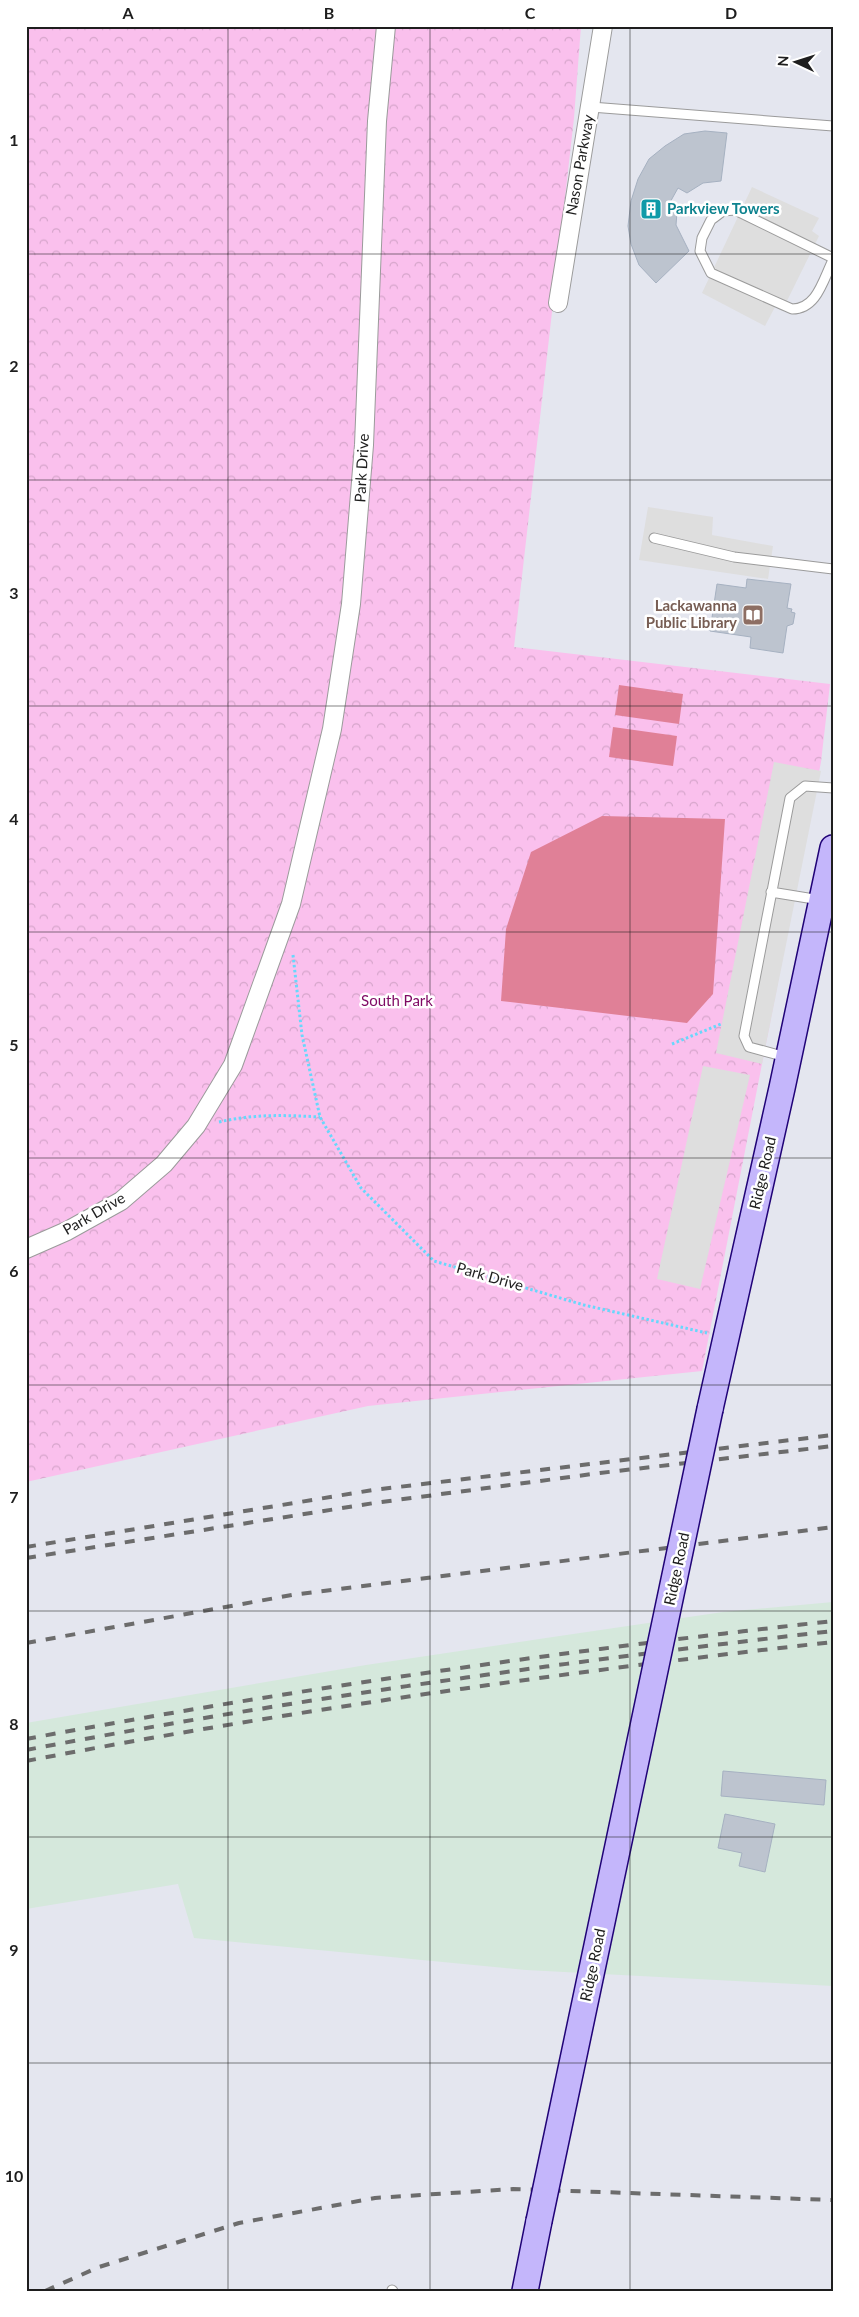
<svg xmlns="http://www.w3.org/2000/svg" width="859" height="2317" viewBox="0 0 859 2317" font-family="Lato,sans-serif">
<defs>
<pattern id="park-crowns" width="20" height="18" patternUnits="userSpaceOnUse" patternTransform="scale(1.25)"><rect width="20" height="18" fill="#fac0ed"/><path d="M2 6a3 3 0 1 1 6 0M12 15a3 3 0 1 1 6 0" fill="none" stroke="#d6a5cb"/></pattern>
</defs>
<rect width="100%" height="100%" fill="#e4e6ef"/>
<path fill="#d5e8dc" d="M833 1602V1986L526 1970 194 1938 178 1884 26 1909V1723L366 1665 546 1638 723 1612Z"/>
<path fill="url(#park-crowns)" d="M26 26H581L574 118 514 647 830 684 821 762 702 1371 368 1406 26 1482Z"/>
<path fill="#e08097" d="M619 685 683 694 679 724 615 715Z
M613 727 677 736 673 766 609 757Z
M602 816 725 819 713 994 687 1023 501 1001 506 929 531 852Z"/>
<path fill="#dedede" d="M752 187 819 218 812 231 819 236 782 311 775 307 765 326 702 293Z
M648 507 713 517 712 535 773 546 768 579 639 560Z
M774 762 821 771 762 1064 716 1053Z
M703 1066 750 1075 700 1289 657 1279Z"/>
<path fill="#bdc4cf" stroke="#a6b1c1" d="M705 131 727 133 721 181 703 183 687 193 678 188 668 206 677 212 676 225 689 251 656 283 639 265 631 244 628 226 631 201 638 179 649 159 665 146 684 134Z
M747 579 791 584 787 608 792 609 791 612 795 613 793 624 787 626 783 653 750 648 751 637 710 631 717 584 746 588Z
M723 1771 826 1780 824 1805 721 1796Z
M725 1814 775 1824 765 1872 739 1866 742 1853 718 1848Z"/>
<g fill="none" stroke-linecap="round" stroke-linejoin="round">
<g stroke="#9b9b9b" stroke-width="11">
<path id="service" d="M591 107 833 126
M833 258 735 210 723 211 711 220 702 238 700 251 711 273 792 309C817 309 823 280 833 260
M654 538 734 557 833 569
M771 892 820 900
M786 1057 749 1047 744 1036 790 798 805 786 833 788
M392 2290 393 2291"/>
</g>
<g stroke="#9b9b9b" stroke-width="20">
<path id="minor" d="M558 303 603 26
M26 1249 67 1231 121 1201 164 1164 196 1126 233 1065 291 904 332 729 351 604 364 445 377 121 386 26"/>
</g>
<g stroke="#200377" stroke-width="28">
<path id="secondary" d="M710 1409 782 1088 833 848
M525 2291 539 2221"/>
</g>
<path stroke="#68d7fc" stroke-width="3" stroke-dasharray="2.5 2.5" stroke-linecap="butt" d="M293 955 302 1035 320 1117 361 1188 434 1261 584 1305 707 1333
M672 1044 721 1024
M219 1122C253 1114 286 1115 320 1117"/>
<use href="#service" stroke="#fff" stroke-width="9"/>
<use href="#minor" stroke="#fff" stroke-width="18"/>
<use href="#secondary" stroke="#c4b6fb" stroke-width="25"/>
<path stroke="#6c6c6c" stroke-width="4" stroke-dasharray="10 10" stroke-linecap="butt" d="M26 1547 373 1490 833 1435
M26 1558 374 1503 600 1473 833 1446
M26 1643 292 1595 833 1527
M26 1739C294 1689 563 1651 833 1621
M26 1750C293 1699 563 1662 833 1631
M26 1761C293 1710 563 1672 833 1642
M45 2291 99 2267 239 2223 375 2198 513 2189 833 2200"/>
<g stroke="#200377" stroke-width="28" stroke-linecap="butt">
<path id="secondary-bridge" d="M539 2221 710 1409"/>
</g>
<use href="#secondary-bridge" stroke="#c4b6fb" stroke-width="25"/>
</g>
<path fill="none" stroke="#1e1e1e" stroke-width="1" stroke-opacity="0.55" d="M228 26V2291M430 26V2291M630 26V2291M26 254H833M26 480H833M26 706H833M26 932H833M26 1158H833M26 1385H833M26 1611H833M26 1837H833M26 2063H833"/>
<defs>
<g id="building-square" transform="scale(1.125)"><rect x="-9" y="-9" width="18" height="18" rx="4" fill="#0f9aa8" stroke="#fff"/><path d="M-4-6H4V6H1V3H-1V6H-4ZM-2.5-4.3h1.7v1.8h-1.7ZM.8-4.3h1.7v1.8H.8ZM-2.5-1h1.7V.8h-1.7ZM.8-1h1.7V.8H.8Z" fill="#fff"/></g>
<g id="library-square" transform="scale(1.125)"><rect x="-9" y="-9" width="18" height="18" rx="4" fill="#8d6e63" stroke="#fff"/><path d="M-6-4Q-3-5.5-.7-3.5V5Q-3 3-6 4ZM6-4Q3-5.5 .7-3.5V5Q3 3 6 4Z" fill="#fff"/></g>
</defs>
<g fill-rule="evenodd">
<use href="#building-square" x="651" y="209"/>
<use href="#library-square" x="753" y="615"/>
</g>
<g text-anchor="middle" stroke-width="5" stroke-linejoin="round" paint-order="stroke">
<g font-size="15" fill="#1e1e1e" stroke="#fff">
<text transform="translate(580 165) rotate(-80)" y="5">Nason Parkway</text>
<text transform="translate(362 468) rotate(-87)" y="5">Park Drive</text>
<text transform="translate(763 1173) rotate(-77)" y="5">Ridge Road</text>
<text transform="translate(94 1214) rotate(-30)" y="5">Park Drive</text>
<text transform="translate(490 1277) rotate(16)" y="5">Park Drive</text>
<text transform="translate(677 1569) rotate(-78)" y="5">Ridge Road</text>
<text transform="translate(593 1965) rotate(-78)" y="5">Ridge Road</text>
</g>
<g font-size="15" font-weight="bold" fill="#0d838f" stroke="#fff" text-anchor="start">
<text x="667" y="214">Parkview Towers</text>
</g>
<g font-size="15" font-weight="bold" fill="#785e54" stroke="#fff" text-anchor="end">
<text x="737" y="611">Lackawanna<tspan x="737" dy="17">Public Library</tspan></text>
</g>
<g font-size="15" fill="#7f0964" stroke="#fff">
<text x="397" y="1006">South Park</text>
</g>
</g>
<rect width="859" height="2317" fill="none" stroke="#ffffff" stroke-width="55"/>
<g transform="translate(796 62) rotate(274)" stroke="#ffffff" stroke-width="4" paint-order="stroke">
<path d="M0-4L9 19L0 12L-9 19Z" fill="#1e1e1e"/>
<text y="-8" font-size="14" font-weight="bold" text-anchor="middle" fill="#1e1e1e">N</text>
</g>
<rect x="28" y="28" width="804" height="2262" fill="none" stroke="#1e1e1e" stroke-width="2"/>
<g font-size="16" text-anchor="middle" font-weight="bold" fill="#1e1e1e">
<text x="128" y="19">A</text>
<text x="329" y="19">B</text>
<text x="530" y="19">C</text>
<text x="731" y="19">D</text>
<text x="14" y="146">1</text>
<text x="14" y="372">2</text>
<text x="14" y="599">3</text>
<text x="14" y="825">4</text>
<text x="14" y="1051">5</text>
<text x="14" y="1277">6</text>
<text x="14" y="1503">7</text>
<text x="14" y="1730">8</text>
<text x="14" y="1956">9</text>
<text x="14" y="2182">10</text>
</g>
</svg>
